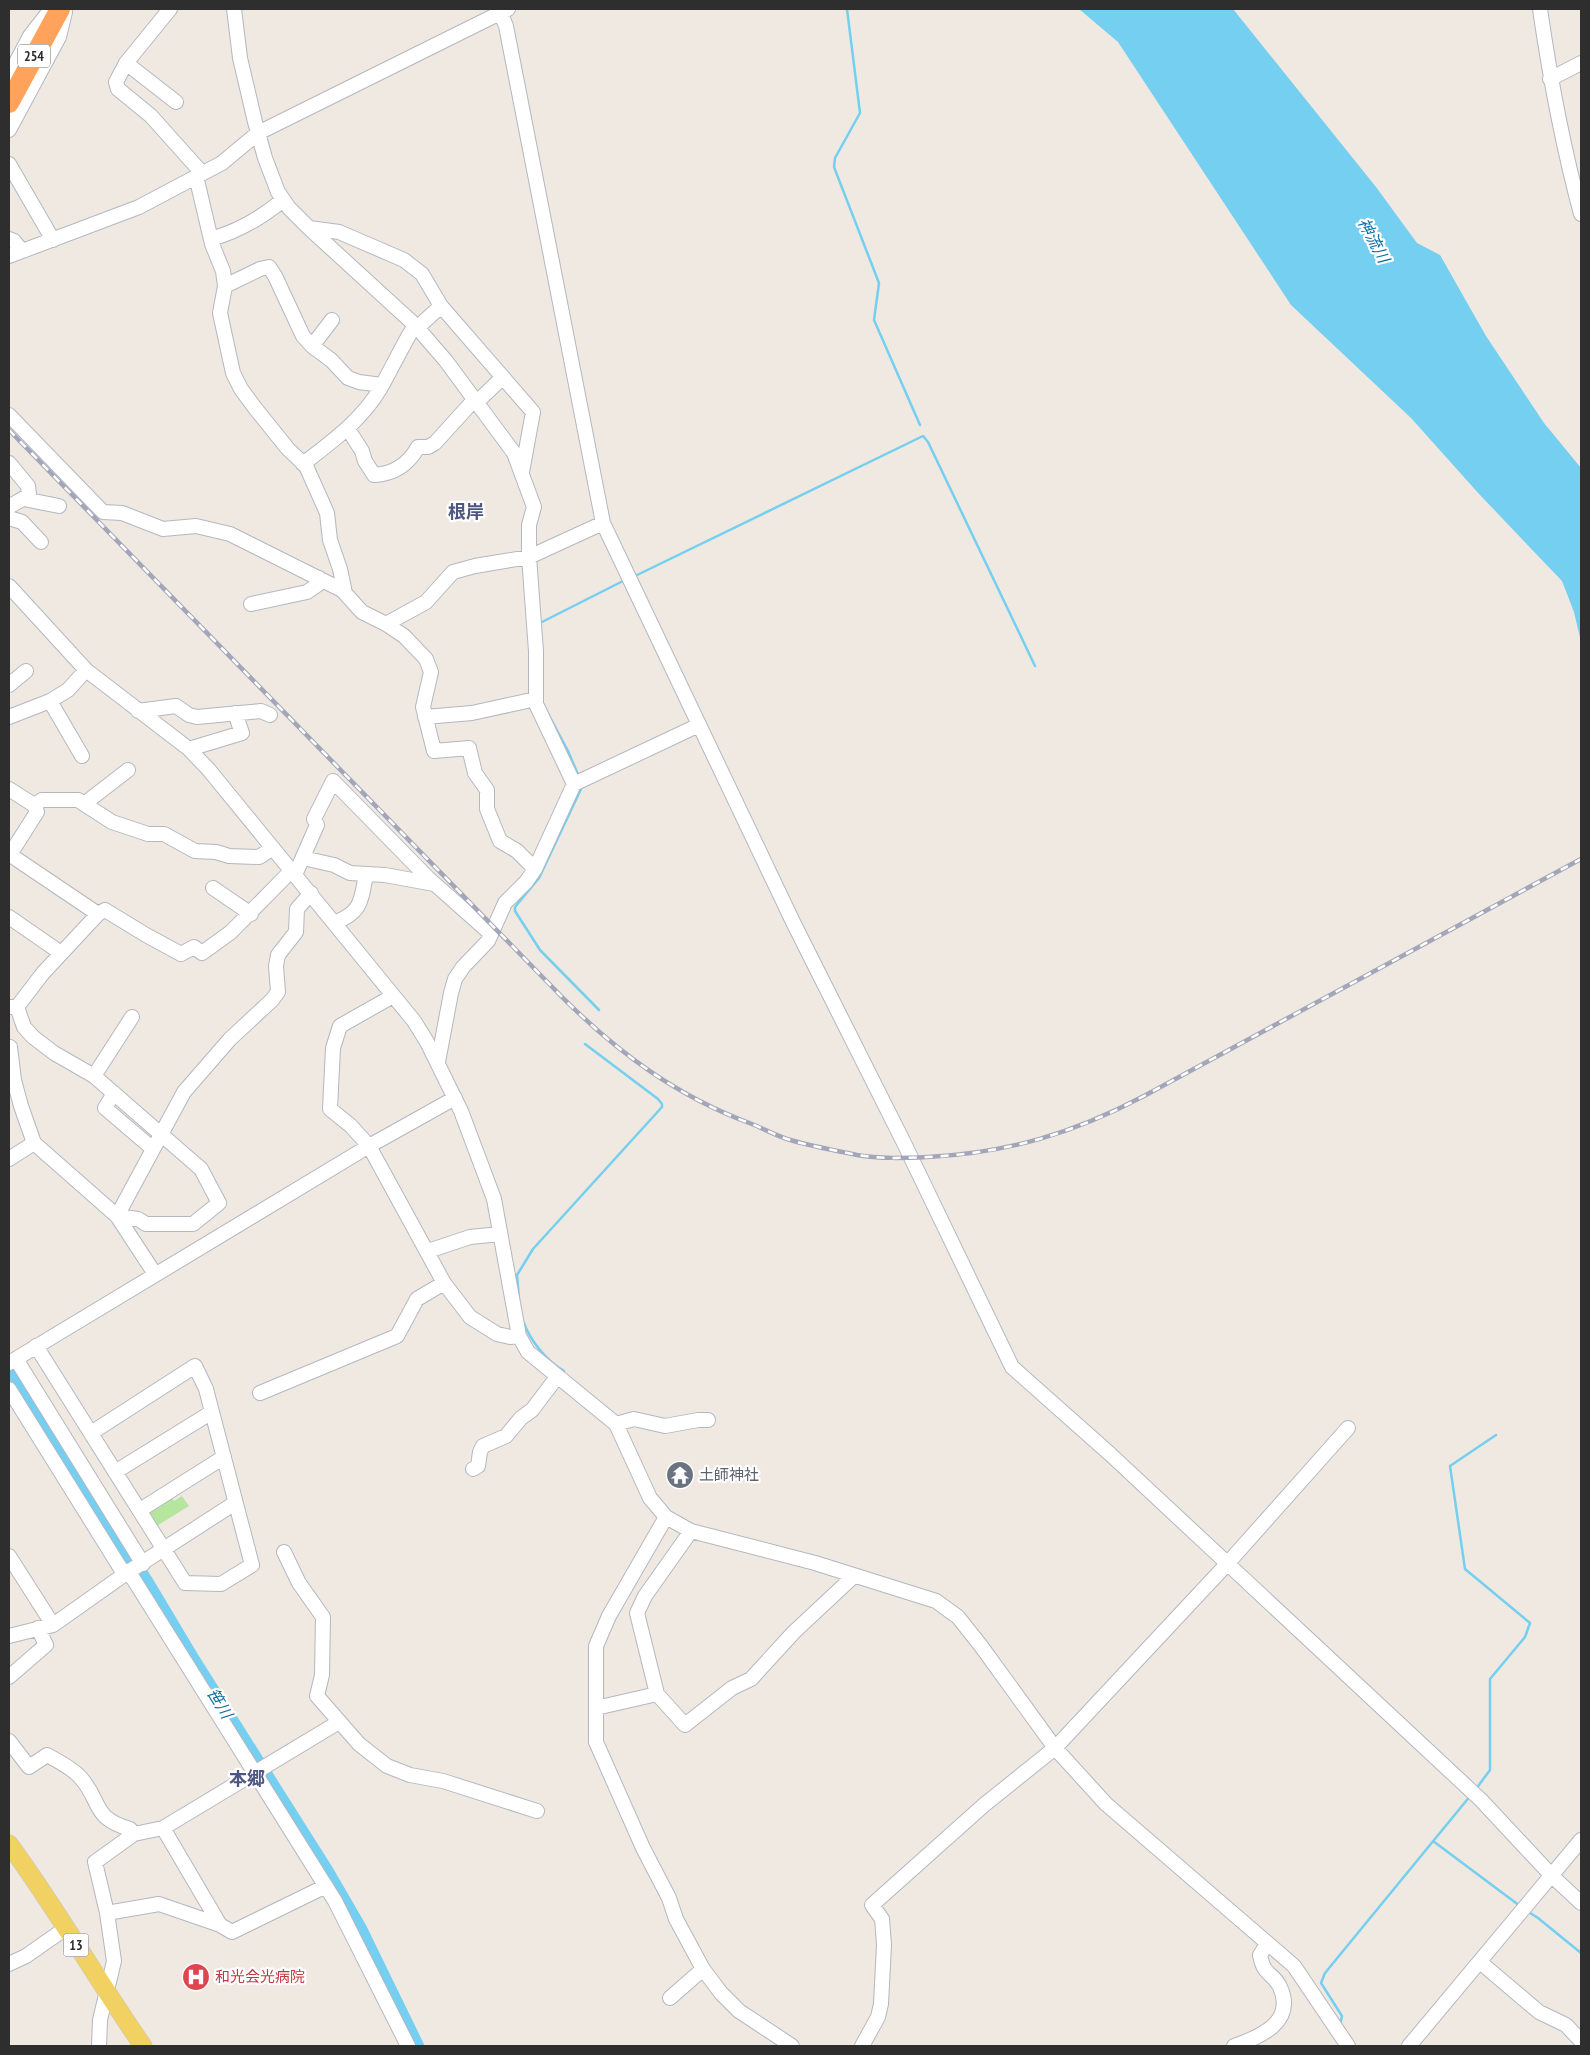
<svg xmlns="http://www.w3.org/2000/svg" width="1590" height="2055" viewBox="0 0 1590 2055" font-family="'PT Sans Narrow','Noto Sans JP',sans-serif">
<rect width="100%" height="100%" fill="#efe9e1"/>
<path fill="#b6e59e" d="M170 1495 174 1501 182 1496 189 1506 155 1527 147 1515 150 1508Z"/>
<path fill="#75cff0" d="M1079 9H1233L1376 187 1417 243 1440 255 1486 336 1544 423 1581 468V642L1574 612 1562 581 1480 495 1411 418 1291 305 1118 42Z"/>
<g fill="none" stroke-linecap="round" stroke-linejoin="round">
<path stroke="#75cff0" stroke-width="2.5" d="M847 9 860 113 835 158 834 167 879 283 874 320 920 425
M635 576 923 436 928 442 1035 666
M538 624 625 580
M546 710 568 751 579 777
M581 785V789L539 878 515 907V911L540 950 599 1010
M519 1299 517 1275 533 1249 662 1107V1104L658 1099 585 1044
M523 1321C530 1340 546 1361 564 1371
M1476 1789 1490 1770V1679L1525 1637 1530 1623 1465 1569 1450 1466 1496 1435
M1433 1841 1520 1906
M1527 1911 1538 1918 1581 1953
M1340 2025 1342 2016 1321 1983 1325 1973 1471 1795"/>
<path stroke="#75cff0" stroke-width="16" d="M9 1368 146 1583 192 1660 326 1872 359 1929 416 2046"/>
<g stroke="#b4b7c1" stroke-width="16">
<path id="minor" d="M170 9 126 63 116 82 118 89 151 116 202 173
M234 9 240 58 255 122 265 158 278 192 289 208 309 228 415 325 446 361 514 453 534 507 529 525V557L536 651V704L574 784
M499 9 506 26 603 523 793 922 904 1143 1012 1367 1110 1454 1481 1800 1552 1876 1581 1903
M1540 9C1550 78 1563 147 1581 214
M126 63 176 102
M9 76 30 36 51 9
M1550 79 1581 63
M9 130 59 37 65 12
M9 164 53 240
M196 176 212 244 223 271 225 286 220 313 233 373 241 389 255 408 288 449 306 466 327 513 330 540 340 569 345 593
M309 228 339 232 404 260 422 274 441 306 533 412 522 472
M9 239 14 241 22 251
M211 239C239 231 261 218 283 200
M9 256 139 207 222 163 258 133 508 9
M225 286 260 269 269 267 275 276 303 336 312 346 331 360 348 378 359 382 382 385
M417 328 441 306
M312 346 332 320
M476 403 503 377
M9 415 103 512 122 513 163 529 196 526 230 534 342 590 362 612 386 624 404 636 426 659 431 672 423 707 434 751 469 748 475 773 487 790V809L500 841 517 851 535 869
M348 429 362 451 365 461 374 475C394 474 408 465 418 447H428L435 443 474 400
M9 463 28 486 29 494C23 500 16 502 9 507
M303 464C331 442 361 421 380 389 392 368 402 346 415 325
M24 499 59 506
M9 518 22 522 41 542
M9 586 86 670 189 749 209 770 414 1021 427 1042 461 1111 494 1199 519 1336 528 1352 616 1424 650 1498 666 1517 691 1531 815 1563 936 1601 958 1617 981 1646 1055 1748 1106 1804 1294 1966 1348 2046
M251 604 307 592 320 583 319 578
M386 624 426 602 453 572 475 566 529 557 603 523
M9 685 26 671
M50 701 82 756
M138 711 176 706 189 715 197 717 261 711 270 715
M9 717 50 701 68 690 86 670
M425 717 472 713 536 699
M189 749 242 733 235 713
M9 789 34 805 42 800H78L112 822 148 834H164L195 851 216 852 229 856 259 857 273 848
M84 804 128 770
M9 854 98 914
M9 856 37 812 34 805
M303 858 334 865 350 873 385 875 434 884
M295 875 317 825 314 819 333 781 428 878 490 933
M213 888 251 914
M9 917 61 953
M334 923C362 912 361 901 366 874
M393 996 340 1026 333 1048 330 1109 351 1126 369 1146 444 1283 470 1317 497 1334 510 1337 519 1336
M9 1007H17L43 973 98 914 105 910 146 935 181 954 194 947 202 953 231 932 292 870
M10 1047 14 1080 21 1106 34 1143 117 1216 138 1219 146 1224H193L219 1203 201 1169 94 1076 54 1053 33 1037 24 1027 17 1007
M438 1062 451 993 455 979 463 967 488 941 505 903 526 882 535 869 574 784 699 725
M94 1076 132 1017
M114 1093 105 1108 153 1149
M9 1159 34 1143
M428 1251 470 1237 500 1234
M155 1274 117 1216 184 1092 230 1039 272 1000 278 992 276 966 278 955 296 932 297 909 311 893
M36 1346 185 1583 221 1584 252 1565 206 1389 195 1366 91 1433
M16 1359 143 1564
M9 1363 369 1146 455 1098
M9 1389 121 1569 128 1572 134 1580 335 1901 408 2046
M260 1393 397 1336 417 1299 444 1283
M616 1424 634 1419 665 1426 698 1420H708
M473 1469 478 1466 480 1452 483 1446 506 1436 521 1418 532 1410 557 1377
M115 1472 212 1412
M140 1510 224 1457
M666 1517 609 1616 596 1646V1742L643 1848 669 1898 676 1919 703 1969 721 1993 739 2011 792 2046
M691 1531 645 1596 637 1613 657 1694 685 1725 732 1688 751 1679 794 1632 854 1576
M284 1552 299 1583 323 1617 322 1675 317 1696 359 1744 387 1766 410 1775 443 1781 537 1811
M9 1556 53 1625
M9 1636 53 1625 128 1572 235 1503
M9 1677 46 1645 38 1628
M596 1708 657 1694
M9 1741 29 1767 47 1755C58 1761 72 1768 80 1777 102 1801 91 1818 130 1829L134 1834
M163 1828 220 1925 232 1932 326 1886
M107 1913 159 1904 220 1925
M1480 1962 1539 2012 1566 2025 1581 2041
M9 1964 26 1956 66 1928
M670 1998 703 1969
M99 2046 100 2020 114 1961 107 1913 95 1862 134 1834 163 1828 339 1722
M862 2046 878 2017 881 2004 884 1945 882 1919 872 1905 984 1805 1055 1748 1227 1564 1348 1428
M1234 2046C1260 2037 1296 2022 1280 1987 1273 1972 1264 1977 1260 1955L1267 1944
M1409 2046 1581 1840"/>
</g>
<g stroke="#c9c9c9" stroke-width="19">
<path id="major" d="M9 1844C57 1909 97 1980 143 2046"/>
</g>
<g stroke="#c9c9c9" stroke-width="22">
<path id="highway" d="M9 103 60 9"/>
</g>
<use href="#minor" stroke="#fff" stroke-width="14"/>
<use href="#major" stroke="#f2d163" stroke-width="18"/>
<use href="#highway" stroke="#ffa35c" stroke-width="20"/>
<g stroke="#a3a6b8" stroke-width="4.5">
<path id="rail" d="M9 430 562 997C618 1053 678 1097 752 1124 764 1129 775 1135 787 1139 809 1146 834 1150 857 1155 880 1159 905 1158 928 1157 1008 1153 1074 1133 1144 1096L1581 859"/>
</g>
<use href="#rail" stroke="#fff" stroke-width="2.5" stroke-dasharray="8" stroke-linecap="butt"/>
</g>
<defs>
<g id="temple-disc" transform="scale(1.4375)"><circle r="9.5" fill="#6b7280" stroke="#fff"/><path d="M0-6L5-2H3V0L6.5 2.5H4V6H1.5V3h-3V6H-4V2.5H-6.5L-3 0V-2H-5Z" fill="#fff"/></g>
<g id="hospital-disc" transform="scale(1.4375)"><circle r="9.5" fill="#e0444e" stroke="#fff"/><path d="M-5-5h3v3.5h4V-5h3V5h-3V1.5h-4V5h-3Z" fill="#fff"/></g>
</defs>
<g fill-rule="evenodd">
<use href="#temple-disc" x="680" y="1475"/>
<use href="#hospital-disc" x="196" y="1977"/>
</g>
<g text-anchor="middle" stroke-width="4.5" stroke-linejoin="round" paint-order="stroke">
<g fill="#fff" stroke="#6d6d6d" stroke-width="1">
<rect x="18" y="44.5" width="32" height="23" rx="4"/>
<rect x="63.5" y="1933.5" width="25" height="23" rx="4"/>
</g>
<g font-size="14" font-weight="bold" fill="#2e2e2e">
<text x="34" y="61">254</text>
<text x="76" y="1950">13</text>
</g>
<g font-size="15" fill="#5b616d" stroke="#fff" text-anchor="start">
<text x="699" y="1480">土師神社</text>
</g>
<g font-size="15" fill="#be3a42" stroke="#fff" text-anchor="start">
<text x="215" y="1982">和光会光病院</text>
</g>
<g font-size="16" font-style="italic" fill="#0d6fa3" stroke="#fff">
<text transform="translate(1374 240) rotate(62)" y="6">神流川</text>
<text transform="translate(220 1703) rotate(58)" y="6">笹川</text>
</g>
<g font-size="18" font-weight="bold" fill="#4d5680" stroke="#fff">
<text x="466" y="518">根岸</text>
<text x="247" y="1785">本郷</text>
</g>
</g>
<rect width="1590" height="2055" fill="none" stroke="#2e2e2e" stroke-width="20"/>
</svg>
